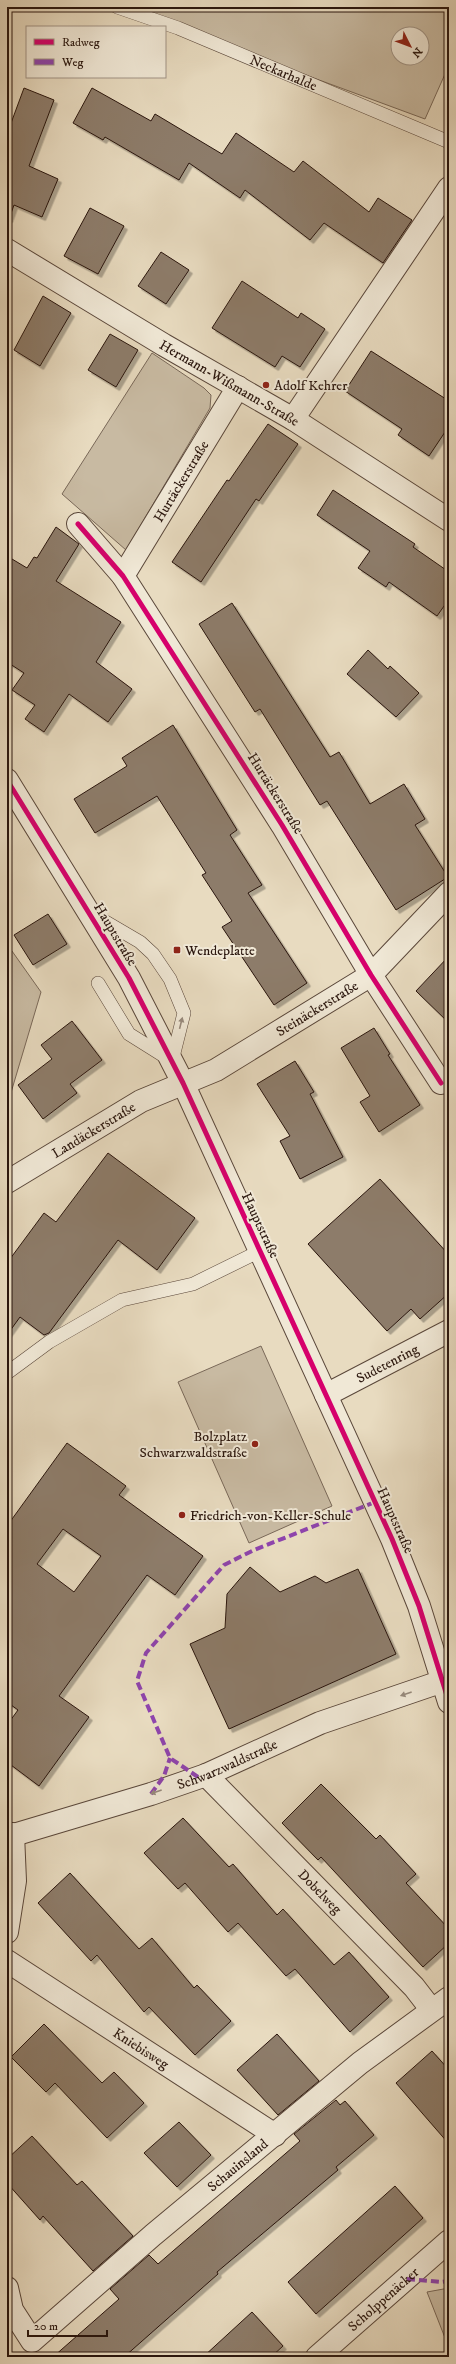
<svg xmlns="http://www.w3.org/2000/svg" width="456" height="2364" viewBox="0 0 456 2364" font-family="'IM FELL DW Pica',serif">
<defs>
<filter id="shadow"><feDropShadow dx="3.5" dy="3.5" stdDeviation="0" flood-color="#0004"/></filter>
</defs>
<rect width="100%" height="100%" fill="#e8dbc0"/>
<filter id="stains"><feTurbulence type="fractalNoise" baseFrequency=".005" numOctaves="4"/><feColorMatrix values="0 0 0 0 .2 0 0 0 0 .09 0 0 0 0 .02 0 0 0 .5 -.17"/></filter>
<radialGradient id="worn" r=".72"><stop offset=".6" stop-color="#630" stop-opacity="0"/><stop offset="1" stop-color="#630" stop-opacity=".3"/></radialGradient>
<path fill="#c8baa2" stroke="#796858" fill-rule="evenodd" d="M121 7H449V65L425 119ZM398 34H422V58H398Z
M152 353 204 388 211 395 210 408 126 550 62 494Z
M7 944 41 992 7 1106Z
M261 1346 332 1506 249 1543 178 1382Z
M449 2288V2348L427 2292Z"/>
<path fill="#8d7c6b" stroke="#2a160e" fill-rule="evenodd" filter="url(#shadow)" d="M24 88 54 100 29 166 58 179 42 217 14 205 9 219H7V134Z
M92 88 151 121 155 114 222 154 236 133 294 172 303 161 369 212 378 198 412 220 383 263 324 223 310 240 245 190 240 198 189 163 179 180 105 137 103 140 73 123Z
M90 208 124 226 98 274 64 256Z
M161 252 189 270 166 304 138 286Z
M242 281 298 318 301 313 325 329 300 367 282 356 275 367 212 328Z
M43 296 71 313 40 366 14 350Z
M110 334 138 350 116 387 88 370Z
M371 351 449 401V426L429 456 398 435 402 429 345 391Z
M268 424 298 444 259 501 256 499 201 582 172 562 227 480 229 481Z
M333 490 415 544 413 547 449 572V599L437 616 389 582 386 587 358 568 370 551 317 515Z
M56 527 79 544 56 581 121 622 96 662 132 689 108 722 69 694 44 732 25 719 35 705 12 690 24 673 7 662V556L27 568 34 557 37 558Z
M232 603 330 757 339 752 370 804 404 784 425 819 415 825 448 877 396 910 327 801 320 805 260 709 255 712 199 624Z
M368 650 388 669 390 666 419 693 396 717 347 674Z
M173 725 237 830 230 835 262 885 248 893 307 983 274 1005 222 927 232 921 202 875 206 873 157 796 95 833 74 799 127 766 122 758Z
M48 914 67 944 33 965 14 935Z
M449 956V1023L416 991Z
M72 1021 102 1060 70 1084 77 1093 43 1119 18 1085 52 1059 41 1045Z
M374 1028 390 1054 388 1055 420 1105 379 1132 360 1102 370 1096 341 1048Z
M295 1061 314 1092 310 1094 343 1157 300 1179 280 1141 290 1136 257 1084Z
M108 1153 195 1218 157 1270 118 1240 49 1333 44 1335 20 1317 7 1335V1263L44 1213 56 1222Z
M380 1179 449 1255V1293L420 1319 411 1309 387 1331 308 1244Z
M67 1443 126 1486 119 1495 203 1556 175 1595 147 1575 59 1696 89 1717 39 1786 7 1762V1725L18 1710 7 1702V1526ZM63 1529 101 1556 74 1592 37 1564Z
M250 1567 280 1592 315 1576 326 1583 358 1569 396 1654 229 1729 190 1644 225 1628 227 1594Z
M321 1784 376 1839 380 1835 416 1874 406 1883 449 1929V1943L423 1967 321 1857 318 1860 282 1823Z
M183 1818 229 1867 233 1864 277 1915 283 1909 334 1965 349 1952 389 1997 350 2032 295 1969 286 1976 238 1923 228 1932 185 1883 178 1889 144 1853Z
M70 1873 139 1949 152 1938 194 1988 197 1985 231 2021 195 2055 149 2007 144 2012 97 1955 91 1961 38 1903Z
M44 2024 102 2083 114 2072 144 2103 107 2138 55 2083 46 2092 11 2057Z
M277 2034 319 2081 278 2115 237 2070Z
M432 2051 449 2070V2144L396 2083Z
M336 2100 340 2105 345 2101 374 2135 336 2167 338 2170 217 2272 218 2274 124 2357H53L119 2299 110 2289 149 2255 158 2264 300 2141 294 2134Z
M179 2122 211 2155 177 2187 144 2153Z
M32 2136 77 2185 82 2181 133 2236 93 2271 43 2216 40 2220 7 2183V2159Z
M395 2186 423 2218 316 2314 288 2282Z
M252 2312 283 2346 271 2357H203Z"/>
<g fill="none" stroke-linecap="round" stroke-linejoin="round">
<g stroke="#5a473a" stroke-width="14">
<g id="service">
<path id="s1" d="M117 7 178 28 449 142"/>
<path d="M94 915 140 942 153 954 170 979 184 1013 172 1061 129 1034 98 983"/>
<path d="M7 1373 49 1342 122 1300 193 1284 260 1251"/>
</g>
</g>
<g stroke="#5a473a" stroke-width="24">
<g id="minor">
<path id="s2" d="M7 250 164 345 293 419 449 520"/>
<path d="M293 419 449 188"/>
<path d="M78 524 123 576 282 825 371 975 441 1083"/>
<path id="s3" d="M123 576 238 387"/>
<path d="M7 780 129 978 183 1083 392 1539 419 1606 449 1702"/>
<path id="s4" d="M7 1182 141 1101 216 1070 371 975 449 893"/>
<path id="s5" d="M326 1395 449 1331"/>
<path id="s6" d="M206 1775 414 1987 431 2009"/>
<path id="s7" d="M7 1837 151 1794 206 1775 320 1723 443 1681"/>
<path d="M7 1932 15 1881 13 1834"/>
<path id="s8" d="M7 1961 275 2135"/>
<path id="s9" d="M7 2288 12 2310 32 2341 153 2235 360 2063 449 1998"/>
<path id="s10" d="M317 2357 449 2241"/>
</g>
</g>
<use href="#service" stroke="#f0e8d6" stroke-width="13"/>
<use href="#minor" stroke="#f0e8d6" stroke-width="22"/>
<path stroke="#8e44ad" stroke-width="4" stroke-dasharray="8 4" stroke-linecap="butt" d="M198 1777 170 1758 137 1681 146 1653 224 1565 254 1550 375 1502
M151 1794 164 1776 170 1758
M407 2279 441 2282 449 2281"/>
<g stroke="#f0e8d6" stroke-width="8">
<path id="cycleway" d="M78 524 123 576 282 825 371 975 441 1083
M7 780 129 978 183 1083 392 1539 419 1606 449 1702"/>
</g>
<use href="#cycleway" stroke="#d6006c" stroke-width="5"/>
</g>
<defs><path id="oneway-solid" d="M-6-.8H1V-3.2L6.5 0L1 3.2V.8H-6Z"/></defs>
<g fill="#978a7c">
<use href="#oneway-solid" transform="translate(181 1023) rotate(-76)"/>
<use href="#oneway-solid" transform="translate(406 1694) rotate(161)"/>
<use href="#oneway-solid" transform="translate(156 1792) rotate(161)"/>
</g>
<g fill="#8f2418" stroke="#f0e8d6" stroke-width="1.5">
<circle cx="266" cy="385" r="4"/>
<rect x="173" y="946" width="8" height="8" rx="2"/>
<circle cx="255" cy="1444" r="4"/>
<circle cx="182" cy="1515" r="4"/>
</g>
<g text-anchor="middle" stroke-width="4" stroke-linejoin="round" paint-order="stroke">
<g font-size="14" fill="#2a160e" stroke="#f0e8d6">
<text dy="5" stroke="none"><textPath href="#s1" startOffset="179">Neckarhalde</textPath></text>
<text dy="5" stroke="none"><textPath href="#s2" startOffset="259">Hermann-Wißmann-Straße</textPath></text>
<text dy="5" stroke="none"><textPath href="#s3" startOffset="111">Hurtäckerstraße</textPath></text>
<text transform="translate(276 793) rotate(58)" y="5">Hurtäckerstraße</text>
<text transform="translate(116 934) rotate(59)" y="5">Hauptstraße</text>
<text dy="5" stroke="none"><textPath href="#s4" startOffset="356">Steinäckerstraße</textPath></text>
<text dy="5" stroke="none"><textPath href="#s4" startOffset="101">Landäckerstraße</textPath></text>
<text transform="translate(261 1225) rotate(65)" y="5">Hauptstraße</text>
<text dy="5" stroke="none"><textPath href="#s5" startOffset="69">Sudetenring</textPath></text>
<text transform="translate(396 1520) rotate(66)" y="5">Hauptstraße</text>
<text dy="5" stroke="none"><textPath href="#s7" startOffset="232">Schwarzwaldstraße</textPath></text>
<text dy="5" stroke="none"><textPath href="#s6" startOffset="163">Dobelweg</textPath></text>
<text dy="5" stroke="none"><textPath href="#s8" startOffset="160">Kniebisweg</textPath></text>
<text dy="5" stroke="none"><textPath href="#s9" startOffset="330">Schauinsland</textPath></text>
<text dy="5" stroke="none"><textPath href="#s10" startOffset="88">Scholppenäcker</textPath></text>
</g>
<g font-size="14" fill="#2a160e" stroke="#f0e8d6" text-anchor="start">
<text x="274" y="390">Adolf Kehrer</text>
<text x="185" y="955">Wendeplatte</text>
<text x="247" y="1441" text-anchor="end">Bolzplatz<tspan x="247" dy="16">Schwarzwaldstraße</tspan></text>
<text x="190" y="1520">Friedrich-von-Keller-Schule</text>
</g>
</g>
<rect width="456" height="2364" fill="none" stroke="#e8dbc0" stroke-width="24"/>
<rect x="8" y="8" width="440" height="2348" fill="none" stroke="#2a160e" stroke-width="2"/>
<rect x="12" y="12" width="432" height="2340" fill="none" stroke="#2a160e"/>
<rect x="26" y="26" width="140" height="52" fill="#f0e8d6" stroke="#a19486"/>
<rect x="34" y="39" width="20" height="6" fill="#d6006c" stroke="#a19486"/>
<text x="62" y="46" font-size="12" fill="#2a160e">Radweg</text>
<rect x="34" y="59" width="20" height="6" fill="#8e44ad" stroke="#a19486"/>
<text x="62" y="66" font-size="12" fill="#2a160e">Weg</text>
<g transform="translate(410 46) rotate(132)"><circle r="19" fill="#f0e8d6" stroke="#a19486"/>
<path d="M0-3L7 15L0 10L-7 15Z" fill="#8f2418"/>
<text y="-6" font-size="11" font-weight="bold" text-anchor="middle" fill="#2a160e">N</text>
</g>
<path d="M28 2330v6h79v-6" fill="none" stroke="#2a160e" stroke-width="2"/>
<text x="34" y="2330" font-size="12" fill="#2a160e" stroke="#f0e8d6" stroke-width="3" paint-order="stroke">20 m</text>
<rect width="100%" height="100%" filter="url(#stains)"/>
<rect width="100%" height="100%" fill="url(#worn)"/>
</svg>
